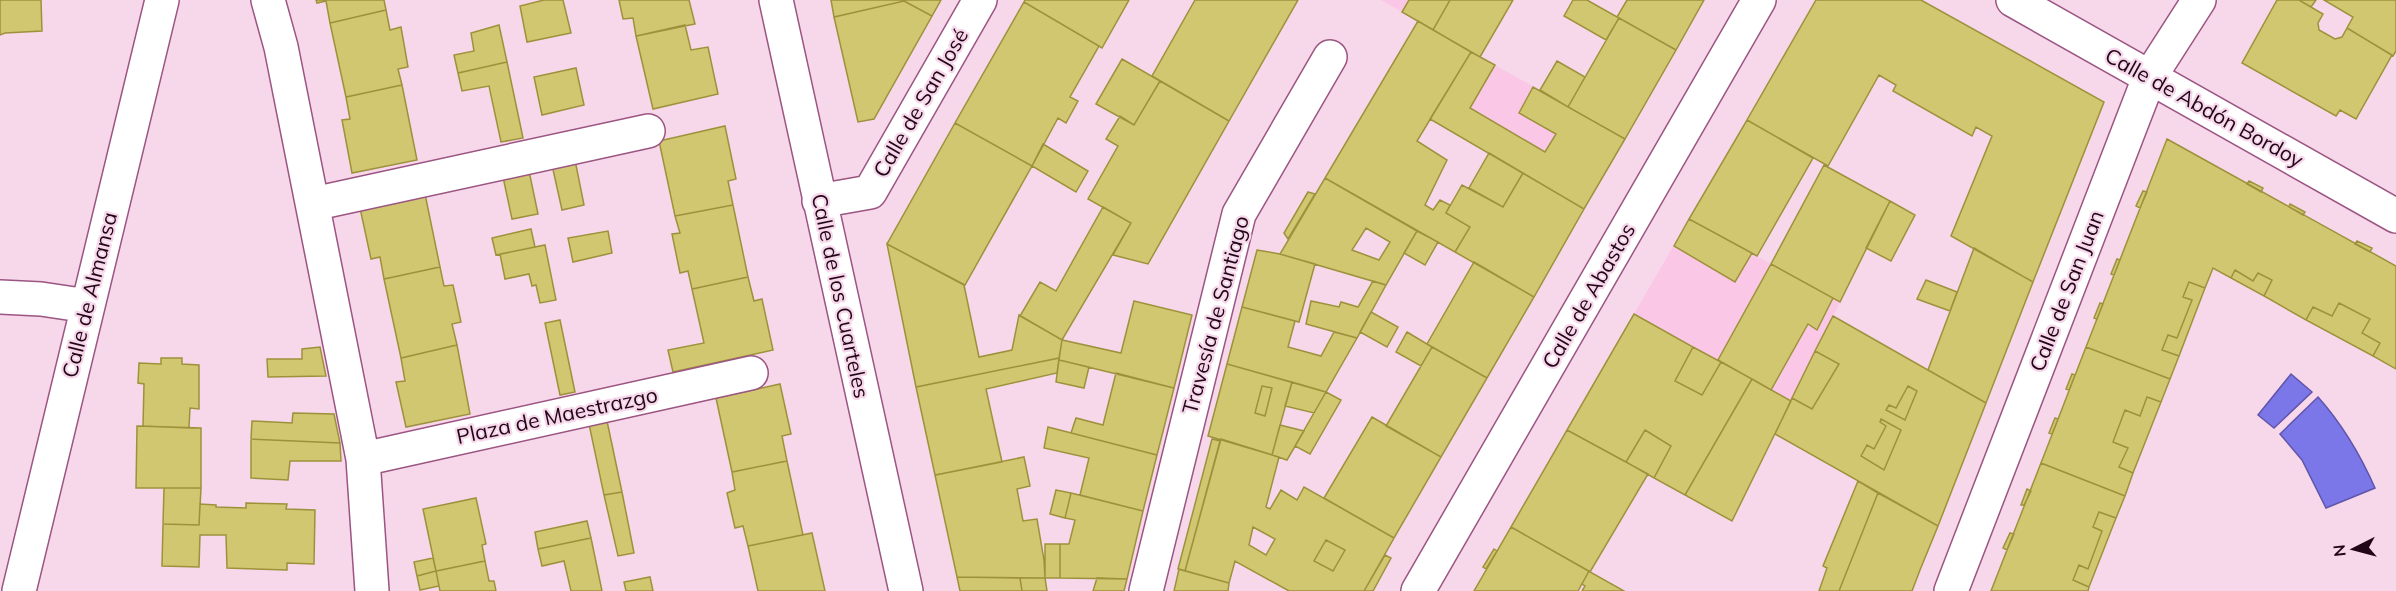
<svg xmlns="http://www.w3.org/2000/svg" width="2396" height="591" viewBox="0 0 2396 591" font-family="Mulish,sans-serif">
<rect width="100%" height="100%" fill="#f7d7ea"/>
<path fill="#fbc7e6" d="M1381 0H1450L1433 30Z
M1471 52 1540 90 1625 139 1523 173 1430 119Z
M1689 219 1840 302 1791 401 1634 314Z"/>
<path fill="#7b77e8" stroke="#6055aa" stroke-width="1.5" d="M2291 374 2312 392 2274 428 2258 415Z
M2318 397C2343 425 2360 454 2375 488L2326 508 2302 460 2280 434Z"/>
<path fill="#d2c771" stroke="#9d923b" stroke-width="1.5" fill-rule="evenodd" d="M0 0H41L42 31 5 33 0 35Z
M316 0H384L386 10 330 23 326 1 317 3Z
M544 0H563L571 33 527 42 520 6Z
M619 0H689L695 24 636 36 633 18 623 19Z
M831 0H941L932 16 904 1 834 17Z
M1025 0H1129L1102 48 1024 2Z
M1195 0H1298L1229 121 1152 76Z
M1409 0H1450L1433 30 1402 12Z
M1450 0H1513L1480 57 1433 30Z
M1573 0H1587L1619 18 1606 40 1564 16Z
M1627 0H1704L1676 50 1617 17Z
M1816 0H1921L2104 102 2033 282 1951 236 1992 136 1976 127 1972 136 1893 91 1896 85 1879 75 1828 166 1747 120Z
M2277 0H2299L2323 14 2318 23 2319 30 2335 39 2342 37 2347 28 2392 55 2356 119 2340 110 2336 116 2242 63Z
M2299 0H2316L2311 7Z
M2324 0H2396V51L2393 56 2347 28 2353 17Z
M904 1 932 16 874 119 858 122 834 17Z
M1024 2 1099 46 1070 97 1078 101 1066 123 1058 118 1032 166 955 123Z
M386 10 390 30 401 27 408 67 398 69 402 85 346 97 330 23Z
M1619 18 1676 50 1625 139 1568 107Z
M1418 21 1471 52 1417 141 1447 160 1425 205 1433 210 1440 200 1450 205 1446 213 1470 227 1455 252 1325 178Z
M499 25 507 62 458 73 454 55 474 51 471 33Z
M685 25 691 50 708 47 718 94 653 109 636 36Z
M1471 52 1495 65 1470 108 1545 152 1556 134 1519 113 1533 87 1625 139 1584 209 1430 119Z
M1122 59 1160 81 1134 125 1096 104Z
M1557 61 1585 77 1568 107 1540 90Z
M507 62 523 138 501 142 489 86 462 91 458 73Z
M576 68 584 105 542 115 534 77Z
M1160 81 1229 121 1148 264 1113 255 1131 223 1088 199 1118 146 1106 139 1120 116 1134 125Z
M402 85 417 160 352 173 342 120 350 119 346 97Z
M1747 120 1813 158 1757 256 1689 219Z
M955 123 1032 166 965 285 887 244Z
M725 126 736 179 728 181 733 205 675 216 659 141Z
M2167 139 2396 266V369L2373 356 2380 343 2362 333 2370 319 2339 303 2332 316 2313 307 2306 320 2264 296 2272 280 2258 273 2253 281 2235 270 2231 278 2213 268 2205 288 2189 282 2183 297 2192 300 2177 338 2168 335 2162 350 2179 356 2170 379 2086 347Z
M1043 144 1088 171 1076 192 1032 166Z
M1489 153 1523 173 1503 207 1469 188Z
M575 160 584 205 562 210 552 165Z
M1824 165 1890 201 1840 302 1771 264Z
M529 171 538 214 512 219 503 177Z
M1523 173 1584 209 1534 297 1455 252 1470 227 1446 213 1462 185 1503 207Z
M1325 178 1417 231 1386 285 1280 254ZM1366 228 1390 242 1379 260 1352 250Z
M2249 181 2263 188 2261 192 2247 184Z
M2143 191 2147 192 2140 208 2136 206Z
M1308 192 1315 194 1288 239 1284 233Z
M425 194 440 267 384 279 380 257 371 259 360 208Z
M1890 201 1915 215 1891 261 1866 248Z
M2290 204 2305 212 2303 215 2289 207Z
M733 205 748 277 692 289 688 271 680 273 672 234 680 233 675 216Z
M1103 207 1131 223 1062 340 1020 316 1040 282 1056 291Z
M1689 219 1752 253 1735 282 1674 246Z
M531 229 535 247 496 255 492 238Z
M608 231 612 253 573 262 568 238Z
M1417 231 1438 242 1425 265 1404 253Z
M2357 241 2372 248 2370 252 2355 244Z
M887 244 964 285 979 357 1012 350 1019 315 1062 340 1059 358 916 387Z
M545 245 556 300 540 303 536 285 532 286 529 274 505 279 500 254Z
M1974 248 2033 282 1986 403 1928 370Z
M1257 250 1280 254 1315 264 1299 322 1242 307Z
M2117 259 2120 260 2114 275 2111 274Z
M1474 262 1534 297 1487 378 1427 344Z
M1771 264 1833 298 1817 330 1808 324 1771 390 1718 360Z
M440 267 444 286 453 285 461 322 452 324 457 345 401 358 384 279Z
M2235 270 2253 281 2258 273 2272 280 2264 296 2231 278Z
M748 277 754 301 762 299 773 350 673 372 668 350 704 343 692 289Z
M1926 280 1957 292 1950 311 1917 299Z
M1373 281 1386 285 1357 338 1306 324 1311 301 1339 307 1341 302 1358 307Z
M2189 282 2205 288 2179 356 2162 350 2168 335 2177 338 2192 300 2183 297Z
M1134 301 1192 315 1174 388 1059 360 1062 340 1121 353Z
M2100 303 2103 304 2097 319 2094 318Z
M2339 303 2370 319 2362 333 2380 343 2373 356 2306 320 2313 307 2332 316Z
M1242 307 1295 321 1288 347 1321 356 1334 332 1357 338 1326 392 1227 364Z
M1371 312 1398 327 1387 347 1360 332Z
M1634 314 1693 347 1675 381 1702 395 1721 362 1752 379 1685 495 1654 478 1671 446 1645 430 1626 462 1567 430Z
M1833 316 1986 403 1938 526 1775 434 1792 398 1812 409 1839 364 1815 351ZM1908 386 1917 391 1905 420 1886 410 1889 405 1896 408ZM1881 419 1901 430 1884 470 1861 456 1867 445 1874 449 1886 426 1880 422Z
M560 320 575 392 560 395 545 323Z
M1407 332 1432 347 1421 366 1396 352Z
M457 345 470 414 406 427 396 382 405 381 401 358Z
M320 347 326 376 268 377 267 359H302V349Z
M1432 347 1487 378 1441 457 1386 426Z
M1693 347 1721 362 1702 395 1675 381Z
M2086 347 2170 379 2161 402 2147 397 2140 416 2125 410 2113 442 2128 448 2119 467 2133 473 2125 496 2041 463Z
M1815 351 1839 364 1812 409 1792 398Z
M161 358H182V364L199 365V409L190 408 189 428 143 426 144 384 138 383 139 363 161 364Z
M1059 358 1057 373 986 389 1002 462 935 475 916 387Z
M1059 360 1089 367 1084 388 1056 382Z
M1227 364 1292 382 1272 455 1208 436ZM1262 386 1272 388 1265 416 1255 413Z
M1116 373 1174 388 1157 455 1071 433 1076 418 1103 425Z
M2072 374 2075 375 2069 390 2066 389Z
M1752 379 1791 401 1732 521 1685 495Z
M1292 382 1326 392 1314 413 1285 406Z
M780 384 791 434 782 436 787 461 732 472 716 398Z
M1262 386 1272 388 1265 416 1255 413Z
M1908 386 1917 391 1905 420 1886 410 1889 405 1896 408Z
M1326 392 1341 400 1310 454 1295 446Z
M2147 397 2161 402 2133 473 2119 467 2128 448 2113 442 2125 410 2140 416Z
M293 413 334 414 340 443 251 439 252 421 292 423Z
M1372 417 1441 457 1394 538 1324 498Z
M2055 418 2058 419 2052 434 2049 433Z
M1881 419 1901 430 1884 470 1861 456 1867 445 1874 449 1886 426 1880 422Z
M607 421 622 492 604 495 589 424Z
M1280 425 1304 431 1287 460 1272 455Z
M137 426 201 428V488H136Z
M1048 427 1157 455 1143 511 1080 495 1089 458 1044 448Z
M1567 430 1648 474 1590 572 1511 527Z
M1645 430 1671 446 1654 478 1626 462Z
M251 439 340 443 341 461H290L288 480 251 478Z
M1212 439 1220 441 1185 571 1178 569Z
M1221 439 1279 457 1266 507 1270 509 1281 490 1297 500 1304 487 1394 538 1364 591H1289L1235 561 1229 583 1185 571ZM1253 527 1275 539 1266 555 1249 545ZM1326 540 1345 550 1333 571 1314 561Z
M1024 457 1030 486 1017 489 1023 521 1037 519 1044 560 1045 578 957 577 935 475Z
M787 461 803 535 748 546 743 526 735 528 727 493 735 490 732 472Z
M2041 463 2125 496 2116 518 2099 512 2093 527 2102 531 2088 569 2079 565 2073 580 2089 587 2088 591H1991Z
M1858 481 1878 493 1839 591H1819L1827 568 1823 566Z
M164 488H201L199 525 163 524Z
M2027 489 2031 491 2024 505H2021Z
M1056 490 1071 493 1065 518 1050 514Z
M622 492 634 553 618 556 604 495Z
M1071 493 1143 511 1127 579 1060 578V544H1069L1075 520 1065 518Z
M1878 493 1938 526 1920 570 1912 591H1839Z
M476 498 486 544 482 545 485 561 436 571 423 509Z
M246 503 287 504 286 509 315 510 314 564 287 563V570L227 568 226 535H200L199 567 162 566 163 524 199 525 200 504 216 505V507L246 508Z
M2099 512 2116 518 2089 587 2073 580 2079 565 2088 569 2102 531 2093 527Z
M587 521 591 538 538 549 535 532Z
M1511 527 1589 571 1578 591H1474Z
M812 533 825 591H758L748 546Z
M2010 533 2014 534 2007 550 2003 548Z
M591 538 602 591H571L564 561 542 566 538 549Z
M1326 540 1345 550 1333 571 1314 561Z
M1045 544H1060V578H1045Z
M1494 549 1497 551 1486 569 1483 567Z
M1385 555 1391 558 1373 591H1364Z
M433 558 436 571 417 576 414 562Z
M485 561 489 581H494L496 591H440L436 571Z
M1179 569 1229 583 1228 591H1174Z
M436 571 439 586 420 590 417 576Z
M1589 571 1590 572 1624 591H1582L1585 586 1582 584Z
M650 577 653 591H626L624 582Z
M957 577 1020 578 1022 591H960Z
M1020 578H1045L1047 591H1022Z
M1097 578 1127 579 1124 591H1093Z"/>
<g fill="none" stroke-linecap="round" stroke-linejoin="round">
<g stroke="#9b5582" stroke-width="36">
<path id="street" d="M268 0 281 47 363 459 372 591
M776 0 906 591
M2013 0 2396 216
M819 201 870 192 980 0
M313 204 648 131
M0 297 41 299 88 306
M363 459 751 373
M19 591 162 0
M1146 591 1239 214 1330 57
M1418 591 1759 0
M1951 591 2149 78 2199 0"/>
</g>
<use href="#street" stroke="#fff" stroke-width="33"/>
</g>
<g text-anchor="middle" stroke-width="4.5" stroke-linejoin="round" paint-order="stroke">
<g font-size="21" fill="#210618" stroke="#f7d7ea">
<text transform="translate(921 103) rotate(-60)" y="7">Calle de San José</text>
<text transform="translate(2204 108) rotate(29)" y="7">Calle de Abdón Bordoy</text>
<text transform="translate(2067 291) rotate(-69)" y="7">Calle de San Juan</text>
<text transform="translate(90 295) rotate(-76)" y="7">Calle de Almansa</text>
<text transform="translate(840 296) rotate(78)" y="7">Calle de los Cuarteles</text>
<text transform="translate(1589 296) rotate(-60)" y="7">Calle de Abastos</text>
<text transform="translate(1216 315) rotate(-75)" y="7">Travesía de Santiago</text>
<text transform="translate(557 416) rotate(-12)" y="7">Plaza de Maestrazgo</text>
</g>
</g>
<g transform="translate(2354 549) rotate(264)" stroke="#f7d7ea" stroke-width="4.5" paint-order="stroke">
<path d="M0-4.5L10 22L0 15L-10 22Z" fill="#210618"/>
<text y="-9" font-size="16" font-weight="bold" text-anchor="middle" fill="#210618">N</text>
</g>
</svg>
